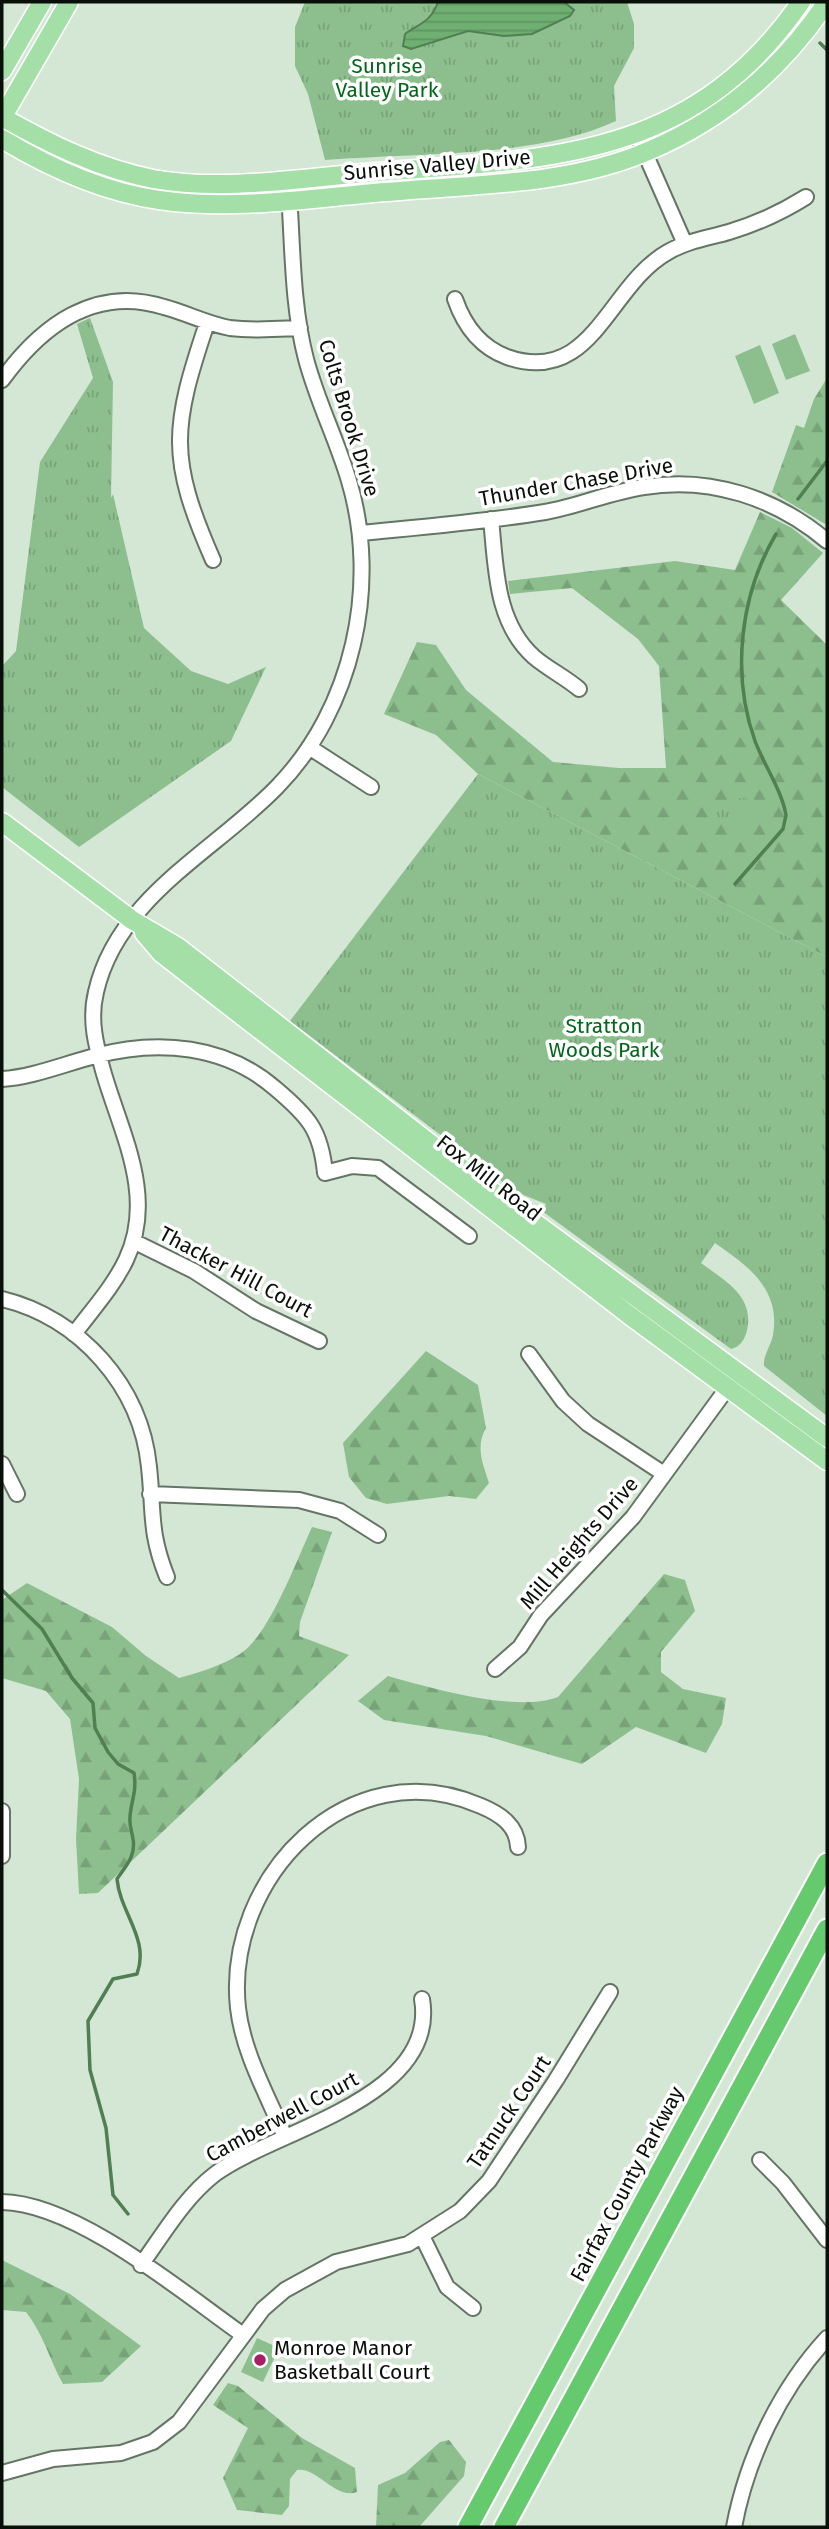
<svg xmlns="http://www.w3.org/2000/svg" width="829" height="2529" viewBox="0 0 829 2529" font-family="'Fira Sans',sans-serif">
<defs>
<pattern id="forest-firs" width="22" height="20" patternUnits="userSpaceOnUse" patternTransform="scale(1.75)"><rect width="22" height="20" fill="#8dbf8e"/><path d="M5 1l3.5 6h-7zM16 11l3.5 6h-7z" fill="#78a379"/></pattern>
<pattern id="park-tufts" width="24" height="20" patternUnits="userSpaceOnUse" patternTransform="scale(1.75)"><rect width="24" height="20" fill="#8dbf8e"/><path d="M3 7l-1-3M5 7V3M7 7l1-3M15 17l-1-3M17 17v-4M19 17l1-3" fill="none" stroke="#78a379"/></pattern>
<pattern id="water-rules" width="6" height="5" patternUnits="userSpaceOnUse" patternTransform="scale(1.75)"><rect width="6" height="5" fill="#6faf72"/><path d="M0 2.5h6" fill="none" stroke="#5f9561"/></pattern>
</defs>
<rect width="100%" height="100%" fill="#d4e7d4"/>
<path fill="#8dbf8e" d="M795 334 810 371 786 380 772 344Z
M760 345 779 393 754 404 735 356Z
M257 2338 279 2348 263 2382 241 2372Z"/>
<path fill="url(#forest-firs)" d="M827 378V522L825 524 772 492 796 425 804 428 814 399Z
M760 512 792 528 823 553 781 600 827 645V957L478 774 436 735 384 714 417 642 436 645 466 690 553 762 619 768H666L659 666 638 639 572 588 510 594 508 581 675 561 735 570Z
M426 1351 478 1385 486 1428C475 1447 483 1464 489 1483L476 1499 449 1496 387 1504 366 1498 349 1477 343 1443Z
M312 1527 332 1532 300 1622 299 1636 349 1655 98 1893 79 1894 76 1839 79 1779 70 1719 46 1691 2 1678V1600L27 1583 112 1627 146 1656 179 1678C200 1672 221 1666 240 1654 269 1636 297 1559 312 1527Z
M664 1574 685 1580 695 1611 661 1652V1672L683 1689 726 1698 722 1724 706 1753 636 1727 582 1764 486 1736 384 1720 358 1701 388 1676C431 1688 516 1713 558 1697Z
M2 2260 70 2294 141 2346 102 2382 63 2384C49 2359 44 2335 26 2312L2 2310Z
M228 2383 238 2386 302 2438 355 2468 357 2492C335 2500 318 2467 297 2470L290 2479 289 2506 282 2515 237 2510 223 2478 248 2428 213 2405Z
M449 2440 466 2462 464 2476 419 2527H376L378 2485 405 2473 440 2442Z"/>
<path fill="url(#park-tufts)" d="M305 2H627L634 24V48L614 86 616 121C536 158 414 153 325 160L308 94 295 66V27Z
M90 318 113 382 111 498 113 494 144 628 191 671 228 684 266 667 231 741 79 847 2 787V666L16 651 40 462 93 378 77 324Z
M478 774 827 957V1416L764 1366C763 1355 771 1346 773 1335 781 1289 748 1266 715 1243L701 1263C725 1281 757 1297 746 1334 743 1342 739 1347 731 1349L542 1211 546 1204 516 1192 290 1021Z
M747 797 750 818 711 825 708 804Z"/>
<path fill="url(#water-rules)" stroke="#507f52" stroke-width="2" d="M438 2H564L574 10 570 16 532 34 504 36 468 31 411 49 403 46 405 34C420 23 431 22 438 2Z"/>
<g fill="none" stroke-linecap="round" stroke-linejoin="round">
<path stroke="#507f52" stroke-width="3.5" d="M820 43 827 50
M798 499 827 461
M735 884 783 829 786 815C782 791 764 765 755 741 731 674 740 595 776 534
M2 1590 42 1629 72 1678 93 1703 95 1728 108 1752 118 1764 134 1773C137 1793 131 1800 130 1817 129 1825 132 1831 133 1839 136 1856 126 1866 117 1879 120 1913 150 1939 137 1974L113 1979 88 2021 90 2070 106 2128 113 2195 128 2214"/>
<g stroke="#657565" stroke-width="18">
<path id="minor" d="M637 135 685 244
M455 299C464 325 480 347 507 357 593 387 608 285 668 252 687 241 708 238 729 232 756 224 782 212 806 197
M207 323C172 427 168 458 213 560
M2 380C41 326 95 285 164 307 187 313 207 324 230 328 254 331 276 329 300 328
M491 519C496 567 495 622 534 657 548 669 565 677 579 689
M360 533C421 527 484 522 545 512 579 506 610 492 644 487 710 476 776 498 827 541
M309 747 371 787
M2 1079C33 1077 64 1064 95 1056 158 1039 226 1045 276 1089 308 1116 321 1130 325 1173L352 1166 378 1168 469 1236
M133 1241 194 1271 256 1311 319 1341
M2 1299C80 1318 141 1386 149 1467 154 1513 149 1532 167 1577
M74 1334C92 1310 113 1287 126 1260 156 1197 122 1135 104 1074 96 1046 89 1020 96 992 117 898 215 851 277 787 353 709 380 585 349 481 337 440 317 401 306 359 291 302 293 239 288 180
M529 1354 563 1401 588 1424 664 1474
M2 1464 17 1494
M150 1494 299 1500 340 1511 378 1535
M495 1669 520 1647 541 1615 633 1517 739 1372
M2 1811V1856
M285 2137C268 2096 243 2053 238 2008 224 1878 349 1748 481 1806 500 1814 517 1825 518 1847
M760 2160 783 2183 827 2240
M2 2202C76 2203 182 2292 243 2335
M422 2236 447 2287 473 2308
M141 2265C164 2233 184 2198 215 2174 274 2130 439 2099 422 1999
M2 2473 53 2459 121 2453 153 2442 179 2422 263 2309 285 2290 336 2262 408 2244 460 2211 489 2181 556 2080 610 1992
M734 2527C747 2458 780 2389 827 2338"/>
</g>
<g stroke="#fff" stroke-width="21">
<path id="major" d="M2 71 42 2
M2 117C50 144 98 168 153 179 222 191 294 179 363 173 539 159 689 164 801 2
M2 118 69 2
M2 139C50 168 102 192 159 200 234 211 311 198 386 192 472 184 565 186 646 152 721 121 782 69 827 2
M2 822 132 920 178 947 481 1183 827 1438
M144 933 161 953 211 992 629 1315 827 1461"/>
</g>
<g stroke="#fff" stroke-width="23">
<path id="highway" d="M468 2527 827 1863
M504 2527 827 1929"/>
</g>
<use href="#minor" stroke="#fff" stroke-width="14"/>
<use href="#major" stroke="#a3dfa7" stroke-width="18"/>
<use href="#highway" stroke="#65c96d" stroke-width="19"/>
</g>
<circle fill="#a81f65" stroke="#fff" stroke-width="2.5" cx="260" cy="2360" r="7"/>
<g text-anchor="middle" stroke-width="7" stroke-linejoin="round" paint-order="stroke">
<g font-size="21" fill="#006819" stroke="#fff">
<text x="387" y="73">Sunrise<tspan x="387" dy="24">Valley Park</tspan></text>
<text x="604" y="1033">Stratton<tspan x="604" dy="24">Woods Park</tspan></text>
</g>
<g font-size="21" fill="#090f09" stroke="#fff">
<text transform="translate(437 165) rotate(-5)" y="7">Sunrise Valley Drive</text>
<text transform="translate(349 418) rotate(73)" y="7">Colts Brook Drive</text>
<text transform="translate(576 482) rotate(-10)" y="7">Thunder Chase Drive</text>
<text transform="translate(489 1178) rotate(38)" y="7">Fox Mill Road</text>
<text transform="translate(236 1272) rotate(28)" y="7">Thacker Hill Court</text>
<text transform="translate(579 1543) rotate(-49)" y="7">Mill Heights Drive</text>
<text transform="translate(509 2112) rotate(-56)" y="7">Tatnuck Court</text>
<text transform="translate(282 2117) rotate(-28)" y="7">Camberwell Court</text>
<text transform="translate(627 2184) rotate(-62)" y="7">Fairfax County Parkway</text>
</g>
<g font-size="21" fill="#090f09" stroke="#fff" text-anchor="start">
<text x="274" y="2355">Monroe Manor<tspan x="274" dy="24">Basketball Court</tspan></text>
</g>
</g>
<rect width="829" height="2529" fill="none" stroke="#090f09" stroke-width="7"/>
</svg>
